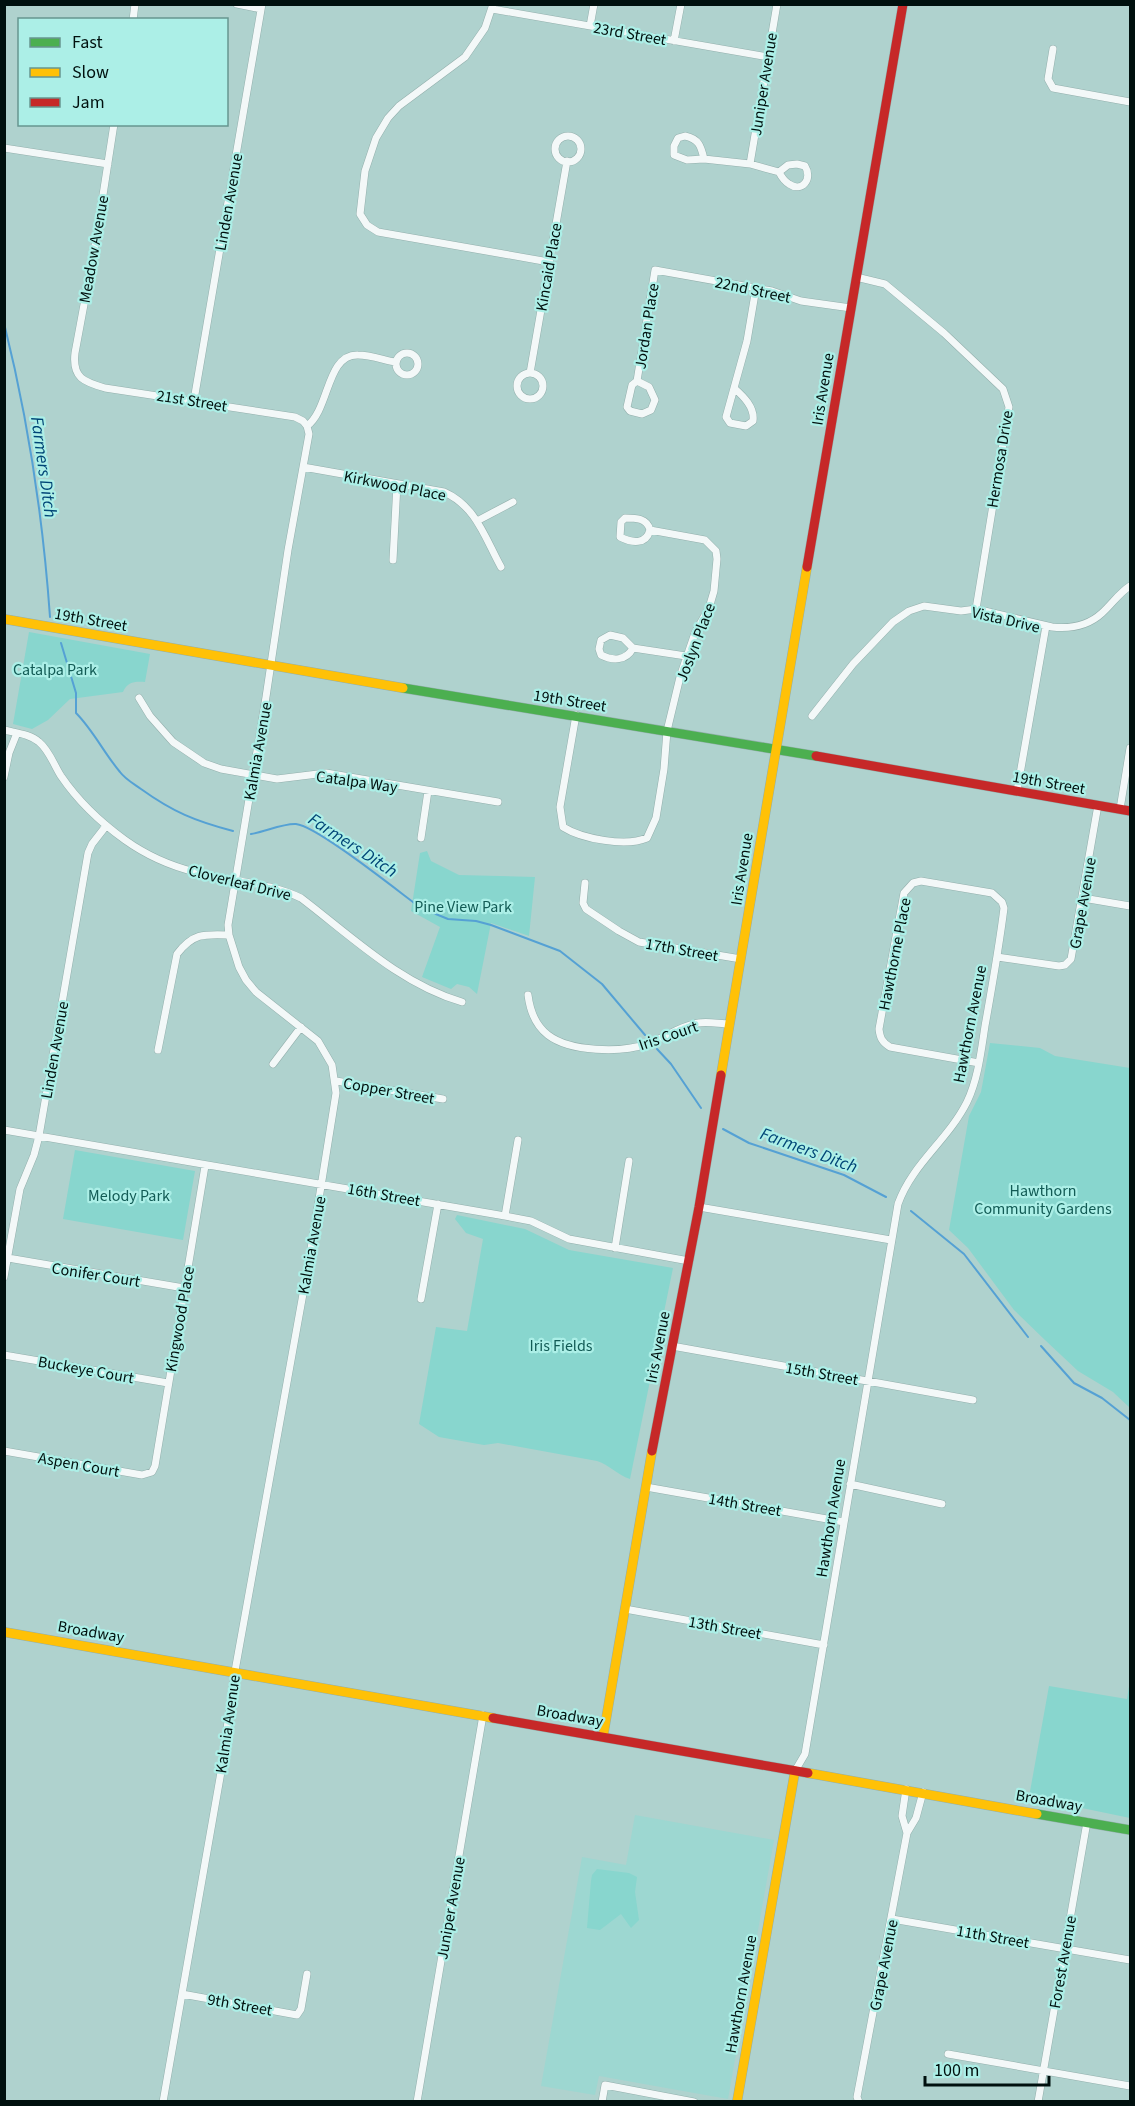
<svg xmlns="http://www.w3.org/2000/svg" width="1135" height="2106" viewBox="0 0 1135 2106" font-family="'Source Sans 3',sans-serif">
<rect width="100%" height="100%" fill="#afd2ce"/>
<path fill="#9dd7d1" d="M635 1815 774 1840 728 2099 599 2076 595 2095 541 2086 582 1857 626 1865Z"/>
<path fill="#88d6ce" d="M29 632 150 654 145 682C135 681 127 682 123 692L70 699 48 720 32 729 13 724Z
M427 851 431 861 459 875 535 877 529 936 491 923 477 994 469 987 457 984 451 989 422 977 440 927 411 911 420 853Z
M990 1043 1040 1048 1055 1056 1130 1068V1408L1113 1392 1078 1371 1045 1340 1014 1310 968 1248 949 1230 969 1116 981 1092Z
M75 1150 195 1171 183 1240 63 1219Z
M457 1215 525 1229 569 1250 673 1268 630 1479C617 1475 610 1465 597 1461L498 1443 484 1445 439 1437 419 1424 436 1327 467 1331 483 1239 466 1233 455 1219Z
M1130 1680V1818L1029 1797 1049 1686 1127 1699Z
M597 1869 629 1873 637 1877 635 1892 639 1920 631 1928 621 1914 600 1930 587 1928 591 1881 592 1875Z"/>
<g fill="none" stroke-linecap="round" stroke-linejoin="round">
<path stroke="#55a1d4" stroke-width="2" d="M4 323C28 419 43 518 50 617
M61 643 76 693V713C93 730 104 753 120 772 125 779 134 784 141 789 173 812 195 821 233 831
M251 834C264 832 284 823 296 824 317 826 399 892 421 908L448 919 476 921 491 925 560 951 602 984 645 1035
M657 1049 671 1064 701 1108
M723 1129 749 1143 844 1175 886 1197
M911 1211 964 1254 1028 1337
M1041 1346 1074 1383 1102 1398 1130 1420"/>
<g stroke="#93afac" stroke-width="8">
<path id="street" d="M237 4 261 9
M493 4 485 28 465 57 399 106 388 118 376 138 365 171 360 214 367 225 378 232 549 262
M492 9 768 57
M133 20 135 4
M590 26 594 4
M674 41 681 4
M1053 49 1048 79 1053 88 1130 102
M114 124 96 240 75 353C72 378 84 382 105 388L295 417 303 421 307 426
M685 136C699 139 701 146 704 159L687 160 674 155V146L678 138Z
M555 149a13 13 0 1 1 26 0a13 13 0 1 1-26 0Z
M4 148 108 164
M704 159 750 164 779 172
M750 164 777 4
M797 164 805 166C813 179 802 193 789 184 784 181 781 176 779 172L788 165Z
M856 277 885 284 944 333 1003 389 1009 407 976 609
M396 364a11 11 0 1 1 22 0a11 11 0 1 1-22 0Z
M530 373 567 161
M517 386a13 13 0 1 1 26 0a13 13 0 1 1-26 0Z
M637 381 655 270 772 291 801 301 851 308
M637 381 649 387 655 400 651 410 642 414 630 411 627 407 632 385Z
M734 388C743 396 755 407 753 421L746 426 730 423 726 417Z
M734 388 747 341 756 288
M194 400 262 4
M307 426C330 409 326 354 358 355 370 355 384 360 395 362
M303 467 444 492C476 506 485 538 501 567
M477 521 513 502
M393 560 397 484
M633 648C626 661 613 661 601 655L599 649 601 640 610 635 623 638 633 648 686 656
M139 698 150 716 173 742 204 763 221 769 277 779 326 773 498 802
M576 715 560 807 563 827C582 839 626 847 647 838L656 818 664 769 667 731 680 677 695 633 709 608 714 591 717 559 716 551 705 540 650 530C647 518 636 518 625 518L621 522 620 537C632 543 646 545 650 530
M812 716 853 664 893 622 909 611 924 606 961 611 976 609 1052 627C1071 629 1088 626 1102 613 1112 604 1119 593 1130 586
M4 730C16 733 30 734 39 742 49 750 54 765 61 776 78 801 100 822 125 840 146 855 171 866 195 872 230 882 268 882 301 898 351 936 400 984 462 1002
M4 777 9 753 17 733
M1017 791 1046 626
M1120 809 1130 748
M421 838 428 791
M585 883 583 903 586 909 619 931 639 942 741 959
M1083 898 1130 906
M997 957 1059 966 1065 965 1071 959 1098 805
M528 995C530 1011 535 1025 548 1035 570 1052 621 1053 647 1044 664 1038 680 1026 698 1023 708 1021 720 1024 730 1024
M158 1050 177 954C193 933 204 934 229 935
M273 1064 301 1027
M336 1081 443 1099
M4 1130 505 1216 531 1221 569 1239 689 1261
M699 1207 891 1240
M505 1216 518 1140
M615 1248 629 1161
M8 1258 184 1288
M4 1277 20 1189 34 1155 39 1136 88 853 92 844 106 826
M421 1299 438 1204
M672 1346 973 1400
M4 1355 168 1383
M4 1451 142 1475 152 1472 155 1466 205 1166
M850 1484 942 1504
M646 1487 844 1522
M625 1609 824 1645
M795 1771 805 1754 898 1204C912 1164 948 1140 967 1102 978 1079 981 1052 985 1026 992 987 999 948 1004 908L1002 902 992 893 921 881 913 883 904 893 879 1029C880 1038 882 1042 890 1047L979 1063
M906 1789 902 1816 907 1833
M892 1919 1130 1960
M182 1994 297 2015 301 2009 307 1974
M948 2054 1130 2086
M163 2102 221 1772 235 1671 310 1255 336 1093 332 1065 318 1041 256 992 246 980 239 967 229 935 228 925 266 697 288 550 309 434 307 426
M417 2102 483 1715
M602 2102 605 2085 694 2102
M859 2102 857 2097 907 1833 916 1818 923 1792
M1038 2102 1087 1822"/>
</g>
<g stroke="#93afac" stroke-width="10">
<path id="fast" d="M403 688 816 756
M1037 1814 1130 1830"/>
</g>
<g stroke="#93afac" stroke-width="10">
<path id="slow" d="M4 619 403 688
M721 1075 807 567
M4 1632 493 1718
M603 1737 652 1451
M808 1773 1037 1814
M737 2102 795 1771"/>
</g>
<g stroke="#93afac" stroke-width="10">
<path id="jam" d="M807 567 903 4
M816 756 1130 811
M652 1451 699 1207 721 1075
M493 1718 808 1773"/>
</g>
<use href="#street" stroke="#f3f8f8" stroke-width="7"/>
<use href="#fast" stroke="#4caf50" stroke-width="9"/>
<use href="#slow" stroke="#ffc107" stroke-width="9"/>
<use href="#jam" stroke="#c62828" stroke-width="9"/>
</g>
<g text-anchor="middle" stroke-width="4.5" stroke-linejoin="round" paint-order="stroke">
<g font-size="16" fill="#00100e" stroke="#acefe7">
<text transform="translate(630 33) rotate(10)" y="6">23rd Street</text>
<text transform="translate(763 84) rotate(-81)" y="6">Juniper Avenue</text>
<text transform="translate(228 202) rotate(-80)" y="6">Linden Avenue</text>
<text transform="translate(93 249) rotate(-80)" y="6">Meadow Avenue</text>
<text transform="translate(548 267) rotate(-80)" y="6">Kincaid Place</text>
<text transform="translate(753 289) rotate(12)" y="6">22nd Street</text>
<text transform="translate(646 326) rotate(-81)" y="6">Jordan Place</text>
<text transform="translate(822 389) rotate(-81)" y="6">Iris Avenue</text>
<text transform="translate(192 400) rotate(9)" y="6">21st Street</text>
<text transform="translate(999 459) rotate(-81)" y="6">Hermosa Drive</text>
<text transform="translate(395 485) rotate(11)" y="6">Kirkwood Place</text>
<text transform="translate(91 619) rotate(10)" y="6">19th Street</text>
<text transform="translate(1006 619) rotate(13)" y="6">Vista Drive</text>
<text transform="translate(695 642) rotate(-69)" y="6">Joslyn Place</text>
<text transform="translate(570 700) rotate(9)" y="6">19th Street</text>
<text transform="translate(257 751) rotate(-80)" y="6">Kalmia Avenue</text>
<text transform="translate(357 781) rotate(8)" y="6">Catalpa Way</text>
<text transform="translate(1049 782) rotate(10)" y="6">19th Street</text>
<text transform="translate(741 869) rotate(-81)" y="6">Iris Avenue</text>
<text transform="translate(240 882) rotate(14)" y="6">Cloverleaf Drive</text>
<text transform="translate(1082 903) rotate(-80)" y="6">Grape Avenue</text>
<text transform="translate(682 949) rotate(10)" y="6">17th Street</text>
<text transform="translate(894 954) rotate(-79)" y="6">Hawthorne Place</text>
<text transform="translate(969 1024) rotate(-79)" y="6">Hawthorn Avenue</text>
<text transform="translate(668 1035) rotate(-19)" y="6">Iris Court</text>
<text transform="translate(54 1050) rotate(-80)" y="6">Linden Avenue</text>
<text transform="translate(389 1090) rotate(10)" y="6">Copper Street</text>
<text transform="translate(384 1194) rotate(10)" y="6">16th Street</text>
<text transform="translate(311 1245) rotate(-80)" y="6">Kalmia Avenue</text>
<text transform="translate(96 1274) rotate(9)" y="6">Conifer Court</text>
<text transform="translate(179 1319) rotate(-80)" y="6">Kingwood Place</text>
<text transform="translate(657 1347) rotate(-79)" y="6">Iris Avenue</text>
<text transform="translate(86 1369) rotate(10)" y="6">Buckeye Court</text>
<text transform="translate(822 1373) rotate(10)" y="6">15th Street</text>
<text transform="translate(79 1464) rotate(10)" y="6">Aspen Court</text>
<text transform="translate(745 1504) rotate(10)" y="6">14th Street</text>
<text transform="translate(830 1518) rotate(-81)" y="6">Hawthorn Avenue</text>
<text transform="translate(725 1627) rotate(10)" y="6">13th Street</text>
<text transform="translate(91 1631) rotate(10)" y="6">Broadway</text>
<text transform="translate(570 1715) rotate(10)" y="6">Broadway</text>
<text transform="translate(227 1724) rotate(-82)" y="6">Kalmia Avenue</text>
<text transform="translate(1049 1800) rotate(10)" y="6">Broadway</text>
<text transform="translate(450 1908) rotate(-80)" y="6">Juniper Avenue</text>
<text transform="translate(993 1936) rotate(10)" y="6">11th Street</text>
<text transform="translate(1062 1962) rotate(-80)" y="6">Forest Avenue</text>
<text transform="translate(883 1965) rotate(-79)" y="6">Grape Avenue</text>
<text transform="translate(740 1994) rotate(-80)" y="6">Hawthorn Avenue</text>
<text transform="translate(240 2004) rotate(10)" y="6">9th Street</text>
</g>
<g font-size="16" fill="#125b55" stroke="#acefe7">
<text x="55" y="675">Catalpa Park</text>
<text x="463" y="912">Pine View Park</text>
<text x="1043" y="1196">Hawthorn<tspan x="1043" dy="18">Community Gardens</tspan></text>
<text x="129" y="1201">Melody Park</text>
<text x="561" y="1351">Iris Fields</text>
</g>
<g font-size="18" font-style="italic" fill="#004576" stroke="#acefe7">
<text transform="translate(44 467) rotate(82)" y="6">Farmers Ditch</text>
<text transform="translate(353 845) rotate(33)" y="6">Farmers Ditch</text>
<text transform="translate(809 1150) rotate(20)" y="6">Farmers Ditch</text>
</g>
</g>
<rect width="1135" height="2106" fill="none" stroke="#00100e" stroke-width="12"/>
<rect x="18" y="18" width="210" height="108" fill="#acefe7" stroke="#679690" stroke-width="1.5"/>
<rect x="30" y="38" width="30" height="9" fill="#4caf50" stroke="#679690" stroke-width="1.5"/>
<text x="72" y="48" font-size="18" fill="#00100e">Fast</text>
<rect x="30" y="68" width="30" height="9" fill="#ffc107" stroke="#679690" stroke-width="1.5"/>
<text x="72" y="78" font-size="18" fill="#00100e">Slow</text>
<rect x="30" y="98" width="30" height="9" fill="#c62828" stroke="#679690" stroke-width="1.5"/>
<text x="72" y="108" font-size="18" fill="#00100e">Jam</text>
<path d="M925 2076v9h124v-9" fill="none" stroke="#00100e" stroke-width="3"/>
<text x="934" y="2076" font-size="18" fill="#00100e" stroke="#acefe7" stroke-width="4.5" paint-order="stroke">100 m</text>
</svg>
